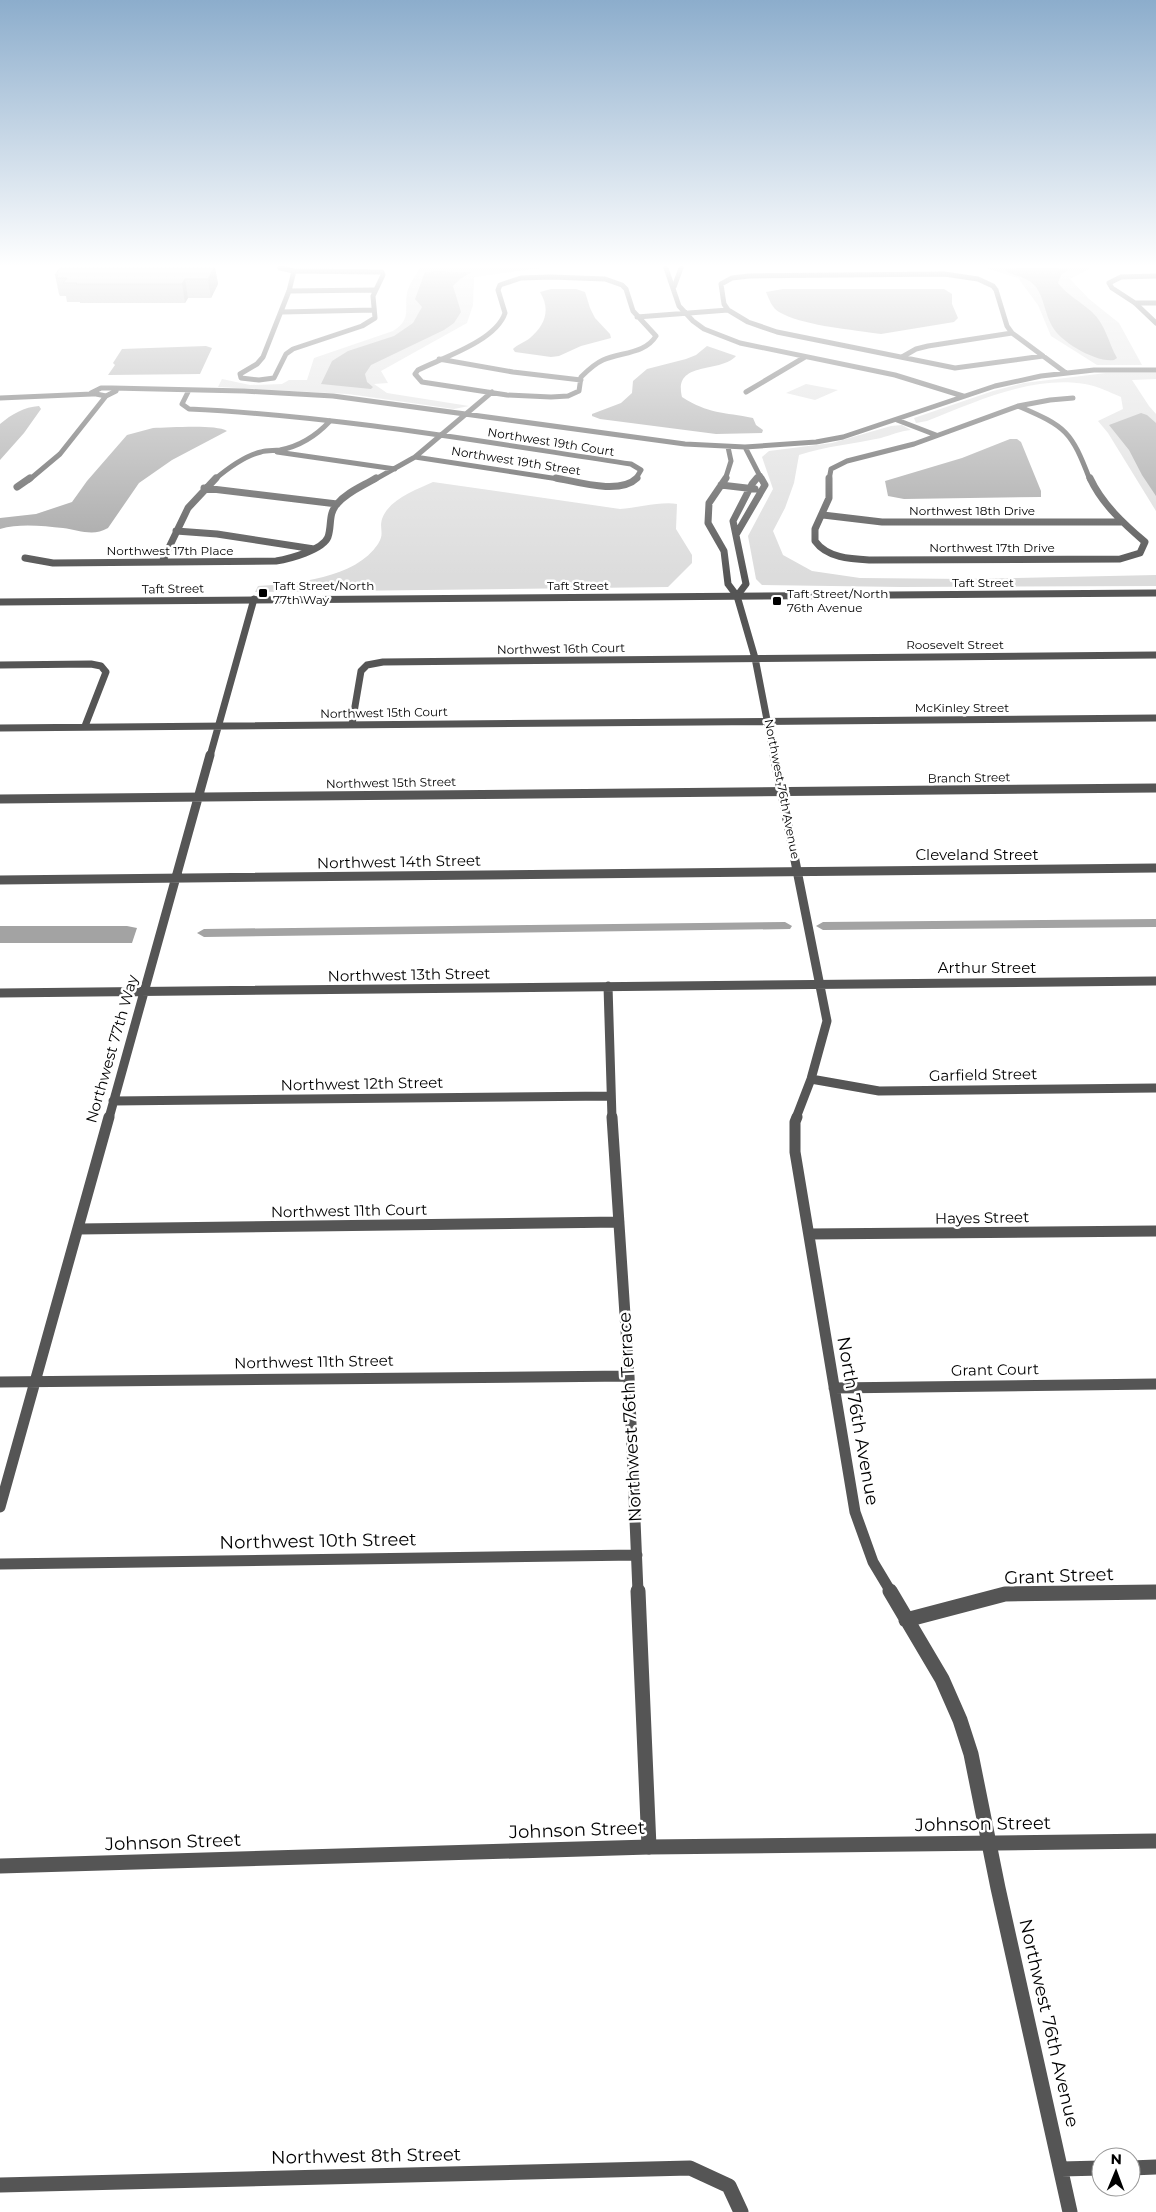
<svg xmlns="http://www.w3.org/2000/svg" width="1156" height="2212" viewBox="0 0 1156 2212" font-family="Montserrat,sans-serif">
<rect width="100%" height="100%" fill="#fff"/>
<path fill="#dcdcdc" d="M420 268H542L474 277 473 305 467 323 381 371 388 383 374 384 387 393 469 406 454 409 348 394 218 387 222 379 250 385 282 384 289 380H307L314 358 393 331C412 319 404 310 407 293 409 284 416 275 420 268Z
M985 268H1091L1070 279 1089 299 1119 323 1142 365H1097L1051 336 1038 305 1018 278Z
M1106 373H1156V379L1132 380 1149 406 1156 414V511L1108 433 1098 421 1123 409 1121 397C1109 392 1098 386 1085 384 1032 375 975 402 927 421L916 423 914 418 993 391 1024 383Z
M806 384 838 390 815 400 786 393Z
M902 425 911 430C900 431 891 435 881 438 853 444 826 446 799 455L794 483 785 508 773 531 783 555 812 571 860 578 968 579 1156 575V586L901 587 762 585 756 579 748 536 773 489 762 457 769 451 832 443 891 426Z
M433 482 620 509C637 508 662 501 677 504L676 529 692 555V563L668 587 255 592 258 586C294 584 356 578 378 544 385 533 379 529 382 519 389 499 416 490 433 482Z"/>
<path fill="#a3a3a3" d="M1052 268 1068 270 1061 275 1058 283C1067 295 1081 302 1092 312 1106 325 1108 342 1117 358L1114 360C1097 363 1060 342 1052 326 1045 314 1044 298 1036 287 1028 277 1015 276 1005 271L1008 269Z
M437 271 472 272 460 279 453 286 461 312 454 323 444 330 371 365 365 374 367 382 373 387 371 389 321 384 332 361 348 351 394 336 413 323 422 307 415 299 425 272Z
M551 289H576L585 292 590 308 595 318 610 334 611 338 581 346 559 356 551 357 515 352 513 349C518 344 525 342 530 338 545 325 551 310 540 292Z
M783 289H944L952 294V304L958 318 954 322 881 334 873 333C847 329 801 325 779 312 772 308 769 299 766 292Z
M206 346 212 348 200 374 108 375 115 365 113 363 122 349Z
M707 346 736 356C720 374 673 360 682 397 708 414 724 412 753 418L756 425 763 430 762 433 716 434 600 419 592 416V414L621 403 632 393 633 381 647 369 686 359 696 355Z
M39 406 41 409 24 433 0 460V424C12 414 24 407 39 406Z
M1141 413 1147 415 1156 423V496L1142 475 1129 450 1109 425Z
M153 428C169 428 215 424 227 431L172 460 139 483 108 528C93 537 79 530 63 528 43 526 20 523 0 529V518L36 514 72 502 87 481 127 435Z
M1010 439H1017L1021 442 1041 491V497L904 499 888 496 885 481 962 458Z
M0 926H127L137 928 132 943H0Z"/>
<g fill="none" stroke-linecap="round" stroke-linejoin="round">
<path fill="#a3a3a3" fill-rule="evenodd" d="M1156 919V927L823 930 816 926 823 922Z
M785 922 792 926 790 929 204 937 197 933 204 929Z"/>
<path stroke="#555" stroke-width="5" d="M280 268 294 271
M666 268 679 306 693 321 704 329 740 343 895 375 963 396
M294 271 382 272 383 275 373 296 375 318 362 326 293 349 286 354 274 378 259 380 241 378 240 374 257 364 263 357 289 291Z
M1156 276 1121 277 1109 283 1112 288 1135 303 1156 323
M551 277 605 279 622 285 626 289 633 311 656 336C645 354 621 352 603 360 594 364 588 370 581 377L579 391 568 396 551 397 507 395 422 382 415 374 418 370C442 358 496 341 505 313L498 290 500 285 521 278Z
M674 287 681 268
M289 291 374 290
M1135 303H1156
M281 312 374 310
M637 317 728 310
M1043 356 955 368 777 332 748 322 728 310 724 304 721 284 732 278 749 276 944 274 978 279 993 286 996 290 1007 326 1012 333 1066 373
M902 357 916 349 928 346 1012 333
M439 359 513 372 581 380
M101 388H112L116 391 106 396 91 393Z
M112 388 244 391 333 396 685 444 745 447 816 442 843 437 995 386 1041 376 1094 370H1156
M189 390 182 404 189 409C337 416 484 442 631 464L641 470 635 480
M746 392 805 357
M0 398 92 394
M1018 406C1067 427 1071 431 1090 480
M1018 406 1050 400 1073 398
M897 420 936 435
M745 447 762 480
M277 452 395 469
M415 457 565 480
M29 480 60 454 106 396
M214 480C227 469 244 456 261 452 267 450 274 451 280 450 301 446 316 436 330 421
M374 480 415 457 492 392
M725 480 731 461 728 447
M756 480 760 475
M829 480 831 469 847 461 914 444 1018 406"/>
<path stroke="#555" stroke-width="7" d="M556 478C578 482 620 495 637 478
M726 478 709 503 708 523 724 551 728 584 737 596 755 658 774 756
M829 478V498L815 529V541C827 558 851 559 870 560L1120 559 1140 553 1145 542C1124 524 1102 504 1090 478
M721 485 755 489
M17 487 30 478
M204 488 337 504
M823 515 882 522H1122
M176 531 217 534 314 549
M737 533 765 485 761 478
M25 558 53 563 276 561C289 559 323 550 328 537 332 525 328 514 337 504 347 492 363 486 376 478
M162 562 188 508 216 478
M737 596 746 584 733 521 752 484 757 478
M0 665 91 664 101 666 106 672 85 726
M352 724 361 671 367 665 383 662 1156 655
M0 728 1156 718
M210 756 254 599"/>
<path stroke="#555" stroke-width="9" d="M774 755 827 1021 811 1079 796 1118
M0 799 1156 788
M0 880 1156 868
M608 986 612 1118
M0 993 1156 981
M811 1079 879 1091 1156 1088
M113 1101 611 1096
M109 1118 210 755"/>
<path stroke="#555" stroke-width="11" d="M612 1117 629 1376 638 1592
M797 1117 795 1122V1152L855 1512 873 1562 891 1592
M79 1229 619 1222
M809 1234 1156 1231
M0 1382 629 1376
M834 1388 1156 1384
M0 1507 109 1117
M0 1564 637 1555
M1145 1592H1156"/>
<path stroke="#555" stroke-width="15" d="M638 1591 649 1847
M890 1591 942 1679 960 1720 971 1754 998 1888 1070 2212
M906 1620 1005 1594 1156 1592
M1131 2168 1156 2167
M1061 2169 1101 2168
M0 2185 690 2168 729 2186 741 2212"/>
<path stroke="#555" stroke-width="7" d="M0 602 1156 593"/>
<path stroke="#555" stroke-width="15" d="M0 1866 649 1847 1156 1841"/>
</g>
<path fill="#a9a9a9" d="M215 268 218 284 211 298H188L185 303H80V302H67L66 296H60L59 294 55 275Z"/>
<path fill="#898989" d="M214 268H215L218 284 211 298 208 279Z
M185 279 188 298 185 303 182 284Z"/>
<path fill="#c4c4c4" stroke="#898989" d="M60 268H214L208 279H185L182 284H76L77 283H63L67 278H56L58 275H55Z"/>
<linearGradient id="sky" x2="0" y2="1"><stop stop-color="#8cadcc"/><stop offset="0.46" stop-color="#fff"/><stop offset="1" stop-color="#fff" stop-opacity="0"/></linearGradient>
<rect width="1156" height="577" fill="url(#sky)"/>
<g fill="#000" stroke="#fff" stroke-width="2">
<rect x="258" y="588" width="10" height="10" rx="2.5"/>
<rect x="772" y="596" width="10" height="10" rx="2.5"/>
</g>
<g text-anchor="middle" stroke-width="5" stroke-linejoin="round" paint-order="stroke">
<g font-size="12" fill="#000" stroke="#fff">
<text transform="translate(551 442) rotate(9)" y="4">Northwest 19th Court</text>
<text transform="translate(516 461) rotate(9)" y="4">Northwest 19th Street</text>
<text x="972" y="515">Northwest 18th Drive</text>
<text x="992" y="552">Northwest 17th Drive</text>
<text x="170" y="555">Northwest 17th Place</text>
<text x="983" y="587">Taft Street</text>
<text x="578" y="590">Taft Street</text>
<text transform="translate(173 589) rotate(-1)" y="4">Taft Street</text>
<text x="955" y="649">Roosevelt Street</text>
<text transform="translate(561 649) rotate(-1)" y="4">Northwest 16th Court</text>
<text x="962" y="712">McKinley Street</text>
<text transform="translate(384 713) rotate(-1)" y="4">Northwest 15th Court</text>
<text transform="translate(969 778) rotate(-1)" y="4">Branch Street</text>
<text transform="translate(391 783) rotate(-1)" y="4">Northwest 15th Street</text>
<text transform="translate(782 789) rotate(79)" y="4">Northwest 76th Avenue</text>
</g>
<g font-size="12" fill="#000" stroke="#fff" text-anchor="start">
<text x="273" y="590">Taft Street/North<tspan x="273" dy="14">77th Way</tspan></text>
<text x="787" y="598">Taft Street/North<tspan x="787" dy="14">76th Avenue</tspan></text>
</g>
<g font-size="15" fill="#000" stroke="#fff">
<text x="977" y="860">Cleveland Street</text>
<text transform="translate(399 862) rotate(-1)" y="5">Northwest 14th Street</text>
<text x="987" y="973">Arthur Street</text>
<text transform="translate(409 975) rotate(-1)" y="5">Northwest 13th Street</text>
<text transform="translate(112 1049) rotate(-74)" y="5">Northwest 77th Way</text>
<text transform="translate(983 1075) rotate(-1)" y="5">Garfield Street</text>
<text transform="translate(362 1084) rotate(-1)" y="5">Northwest 12th Street</text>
<text transform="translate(349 1211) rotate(-1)" y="5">Northwest 11th Court</text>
<text transform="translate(982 1218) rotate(-1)" y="5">Hayes Street</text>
<text transform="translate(314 1362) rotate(-1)" y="5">Northwest 11th Street</text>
<text transform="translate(995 1370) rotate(-1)" y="5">Grant Court</text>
</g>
<g font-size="18" fill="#000" stroke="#fff">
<text transform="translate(630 1417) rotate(-93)" y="6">Northwest 76th Terrace</text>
<text transform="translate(858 1421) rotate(80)" y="6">North 76th Avenue</text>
<text transform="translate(318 1541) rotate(-1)" y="6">Northwest 10th Street</text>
<text transform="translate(1059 1576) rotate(-2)" y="6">Grant Street</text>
<text transform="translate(983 1824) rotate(-1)" y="6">Johnson Street</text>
<text transform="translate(577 1830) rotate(-2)" y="6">Johnson Street</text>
<text transform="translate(173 1842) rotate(-2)" y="6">Johnson Street</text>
<text transform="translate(1049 2023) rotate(77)" y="6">Northwest 76th Avenue</text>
<text transform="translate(366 2156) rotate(-1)" y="6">Northwest 8th Street</text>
</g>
</g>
<g transform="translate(1116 2172) rotate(1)"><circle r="24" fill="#ffffff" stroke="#999999"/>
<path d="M0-4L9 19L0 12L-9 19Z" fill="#000000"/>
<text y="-8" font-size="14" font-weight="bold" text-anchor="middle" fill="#000000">N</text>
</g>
</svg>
